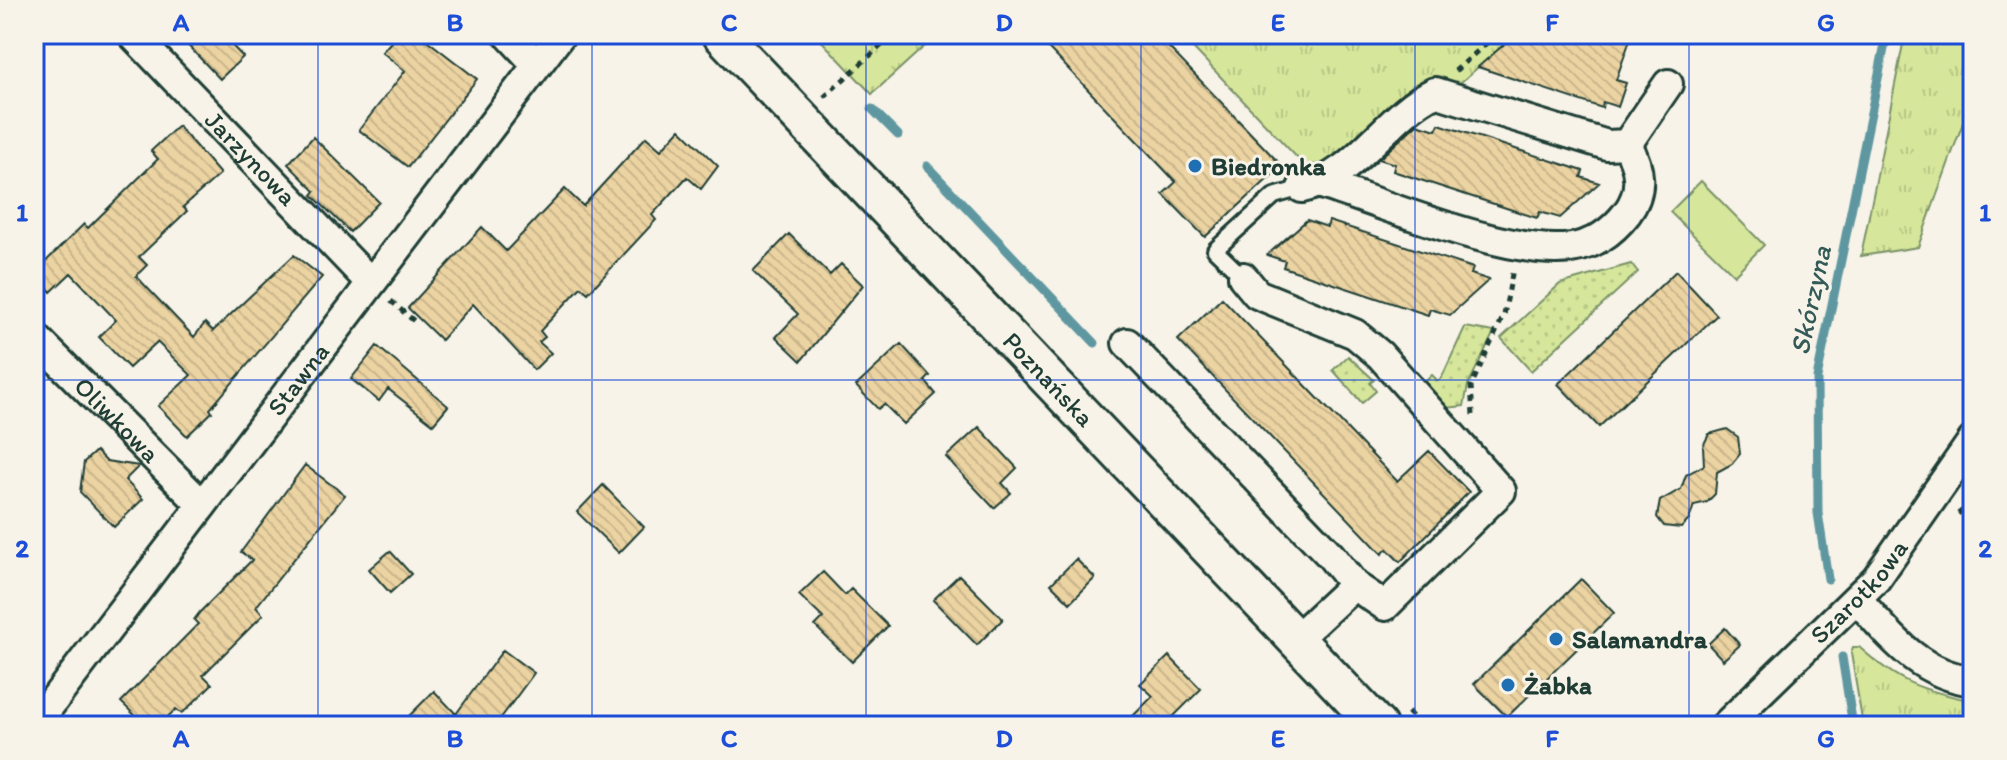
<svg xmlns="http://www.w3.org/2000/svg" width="2007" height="760" viewBox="0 0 2007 760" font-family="Itim,sans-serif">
<defs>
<pattern id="grass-tufts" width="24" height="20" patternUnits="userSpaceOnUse" patternTransform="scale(2)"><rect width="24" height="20" fill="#d6e79b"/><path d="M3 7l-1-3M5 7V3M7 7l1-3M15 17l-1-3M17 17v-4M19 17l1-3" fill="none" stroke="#b7c786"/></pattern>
<pattern id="park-dots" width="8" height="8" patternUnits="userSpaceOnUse" patternTransform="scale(2)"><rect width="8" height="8" fill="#d6e79b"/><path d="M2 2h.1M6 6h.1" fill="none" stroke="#b7c786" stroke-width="1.8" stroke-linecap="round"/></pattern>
<pattern id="building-back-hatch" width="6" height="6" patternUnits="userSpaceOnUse" patternTransform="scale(2)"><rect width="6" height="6" fill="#ecd3a2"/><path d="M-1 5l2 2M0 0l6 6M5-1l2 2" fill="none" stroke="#cab68c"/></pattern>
</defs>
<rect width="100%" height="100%" fill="#f7f3e8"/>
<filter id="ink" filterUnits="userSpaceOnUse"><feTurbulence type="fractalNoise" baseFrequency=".0125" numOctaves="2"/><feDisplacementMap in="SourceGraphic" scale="16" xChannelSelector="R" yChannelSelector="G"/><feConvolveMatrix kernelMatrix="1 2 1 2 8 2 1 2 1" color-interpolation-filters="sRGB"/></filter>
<g filter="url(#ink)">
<path fill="url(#grass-tufts)" stroke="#7a9268" stroke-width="2" d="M815 34H938L872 94Z
M1180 34H1516L1459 84 1443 81 1414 85 1328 164 1304 165Z
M1905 34H1973V95L1918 247 1861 256Z
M1853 647H1859C1899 683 1921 690 1973 701V726H1863L1851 653Z"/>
<path fill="url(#park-dots)" stroke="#7a9268" stroke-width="2" d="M1631 264 1638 272 1531 371 1501 338 1560 284Z
M1465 327 1494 332 1468 385 1464 406 1446 408 1423 384 1432 375 1438 381 1442 377Z
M1348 356 1374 380 1370 383 1376 391 1362 403 1333 370Z"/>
<path fill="#d6e79b" stroke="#7a9268" stroke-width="2" d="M1701 181 1764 245 1734 275 1670 212Z"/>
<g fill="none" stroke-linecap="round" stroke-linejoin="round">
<path stroke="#5e97a1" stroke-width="9" d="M872 109 898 135
M927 166 1095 343
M1828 579 1818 513 1817 378 1887 34
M1842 657 1853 726"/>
</g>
<path fill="url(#building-back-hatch)" stroke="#1f3d34" stroke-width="2" d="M177 34H221L243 57 220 79Z
M398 34H419L477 79 408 167 359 130 405 71 382 52Z
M1035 34H1156L1282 166 1205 237 1163 194 1176 182Z
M1516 34H1632L1616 80 1626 83 1618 107 1603 102 1602 108 1478 67Z
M1417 124 1436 130 1439 124 1583 171 1581 177 1599 183 1560 218 1540 212 1537 218 1393 171 1395 164 1379 159Z
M178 126 220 174 183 207 187 211 139 257 147 265 136 276 194 337 205 323 213 331 294 255 322 277 210 409 212 412 187 436 158 406 191 375 157 342 129 368 99 337 116 320 71 273 51 292 34 273 84 224 88 228 158 159 151 151Z
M680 129 718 166 701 189 687 177 652 215 656 220 588 293 581 287 540 331 545 337 539 342 551 353 534 370 473 304 441 340 408 308 482 227 506 251 565 189 583 206 646 137 661 150Z
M313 137 379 202 350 232 312 195 315 191 288 164Z
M1307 220 1327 227 1329 221 1473 268 1471 274 1489 280 1450 315 1430 309 1428 315 1283 267 1285 261 1267 255Z
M789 234 830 275 841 264 863 285 801 361 776 337 798 314 753 271Z
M1676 271 1717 315 1599 427 1558 384Z
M1222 298 1397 481 1429 451 1469 492 1400 562 1387 549 1382 554 1178 340Z
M901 344 930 376 925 381 936 394 904 424 884 404 878 409 856 386Z
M377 346 448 406 433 424 388 389 379 401 351 379Z
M979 427 1017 468 1002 483 1011 493 994 508 946 457Z
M1727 429 1738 437 1740 454 1732 464 1717 472 1715 494 1707 502 1694 505 1689 520 1681 528 1664 526 1657 517 1660 501 1681 489 1686 475 1704 465 1703 446 1709 434Z
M96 451 106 461 139 466 125 480 143 499 114 527 80 492 84 462Z
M305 465 345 495 256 607 263 615 203 675 212 684 186 710 181 713 176 709 158 726H146L121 702 198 624 194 620 200 612 252 560 241 552Z
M603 485 644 527 619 553 577 512Z
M390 551 411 574 390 593 369 569Z
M1076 559 1095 578 1070 603 1051 584Z
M823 572 845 595 851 589 888 626 852 662 815 626 823 618 799 595Z
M959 575 1003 619 977 645 933 600Z
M1581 579 1614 613 1507 717 1474 684Z
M1725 628 1740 645 1723 660 1708 644Z
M503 650 534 673 495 726H399L434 691 456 714Z
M1169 656 1201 689 1164 726H1123L1153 696 1140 684Z"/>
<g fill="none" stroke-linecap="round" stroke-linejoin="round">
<g stroke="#1f3d34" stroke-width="20">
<path id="service" d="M1243 277 1215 250 1274 196 1302 188"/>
</g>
<g stroke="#1f3d34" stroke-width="34">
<g id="minor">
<path id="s1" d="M132 34 369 281"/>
<path d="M508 34 537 65"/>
<path d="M1322 184C1384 204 1511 257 1571 248 1594 245 1613 231 1627 213 1644 190 1640 168 1627 144"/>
<path d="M1302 188C1356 177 1386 115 1435 92L1607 145 1627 144 1668 84"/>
<path id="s2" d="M34 336 202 505"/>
<path d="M1127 343 1331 556 1354 585 1385 606 1501 491 1380 355 1355 334 1257 294 1243 277"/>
<path d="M1858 600C1892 638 1919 674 1973 681"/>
<path d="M1295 640 1354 585"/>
<path id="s3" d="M34 726 561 34"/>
<path id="s4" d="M1725 726 1876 579 1973 440"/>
</g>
</g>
<g stroke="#1f3d34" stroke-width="42">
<g id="tertiary">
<path id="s5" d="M721 34 1378 726"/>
</g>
</g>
<path stroke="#1f3d34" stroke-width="5" stroke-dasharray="6 6" stroke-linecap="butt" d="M1455 71 1497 34
M824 97 894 34
M391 301 414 321
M1473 415 1471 386 1504 315 1513 269
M1958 514 1973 502
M1408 712 1421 726"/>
<use href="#service" stroke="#f7f3e8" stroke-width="14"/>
<use href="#minor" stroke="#f7f3e8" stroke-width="28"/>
<use href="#tertiary" stroke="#f7f3e8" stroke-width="36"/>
</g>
</g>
<path fill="none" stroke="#1d4ed8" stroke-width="2" stroke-opacity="0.55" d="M318 34V726M592 34V726M866 34V726M1141 34V726M1415 34V726M1689 34V726M34 380H1973"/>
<g fill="#1f6fb2" stroke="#f7f3e8" stroke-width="3">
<circle cx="1195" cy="166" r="8"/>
<circle cx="1556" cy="639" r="8"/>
<circle cx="1508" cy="685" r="8"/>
</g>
<g text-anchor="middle" stroke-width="6" stroke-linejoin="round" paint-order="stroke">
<g font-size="26" fill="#1f3d34" stroke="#f7f3e8">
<text dy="9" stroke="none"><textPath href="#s1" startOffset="172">Jarzynowa</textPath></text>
<text dy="9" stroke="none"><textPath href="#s3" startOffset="436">Stawna</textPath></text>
<text dy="9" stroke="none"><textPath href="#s5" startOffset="476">Poznańska</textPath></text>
<text dy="9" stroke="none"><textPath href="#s2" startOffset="118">Oliwkowa</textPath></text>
<text dy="9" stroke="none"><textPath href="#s4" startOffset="190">Szarotkowa</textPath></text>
</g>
<g font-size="26" font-weight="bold" fill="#1f3d34" stroke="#f7f3e8" text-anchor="start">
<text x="1211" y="175">Biedronka</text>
<text x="1572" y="648">Salamandra</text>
<text x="1524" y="694">Żabka</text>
</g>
<g font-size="28" font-style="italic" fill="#345b58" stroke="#f7f3e8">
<text transform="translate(1810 300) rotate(-78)" y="10">Skórzyna</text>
</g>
</g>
<rect width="2007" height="760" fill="none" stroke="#f7f3e8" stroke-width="88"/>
<rect x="44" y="44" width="1919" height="672" fill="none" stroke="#1d4ed8" stroke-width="3"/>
<g font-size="26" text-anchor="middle" font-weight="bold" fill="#1d4ed8">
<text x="181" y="31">A</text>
<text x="455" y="31">B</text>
<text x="729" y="31">C</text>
<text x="1004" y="31">D</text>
<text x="1278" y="31">E</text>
<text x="1552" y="31">F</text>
<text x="1826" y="31">G</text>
<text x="22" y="221">1</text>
<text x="1985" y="221">1</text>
<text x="22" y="557">2</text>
<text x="1985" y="557">2</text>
<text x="181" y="747">A</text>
<text x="455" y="747">B</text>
<text x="729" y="747">C</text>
<text x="1004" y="747">D</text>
<text x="1278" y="747">E</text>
<text x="1552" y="747">F</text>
<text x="1826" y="747">G</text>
</g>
</svg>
